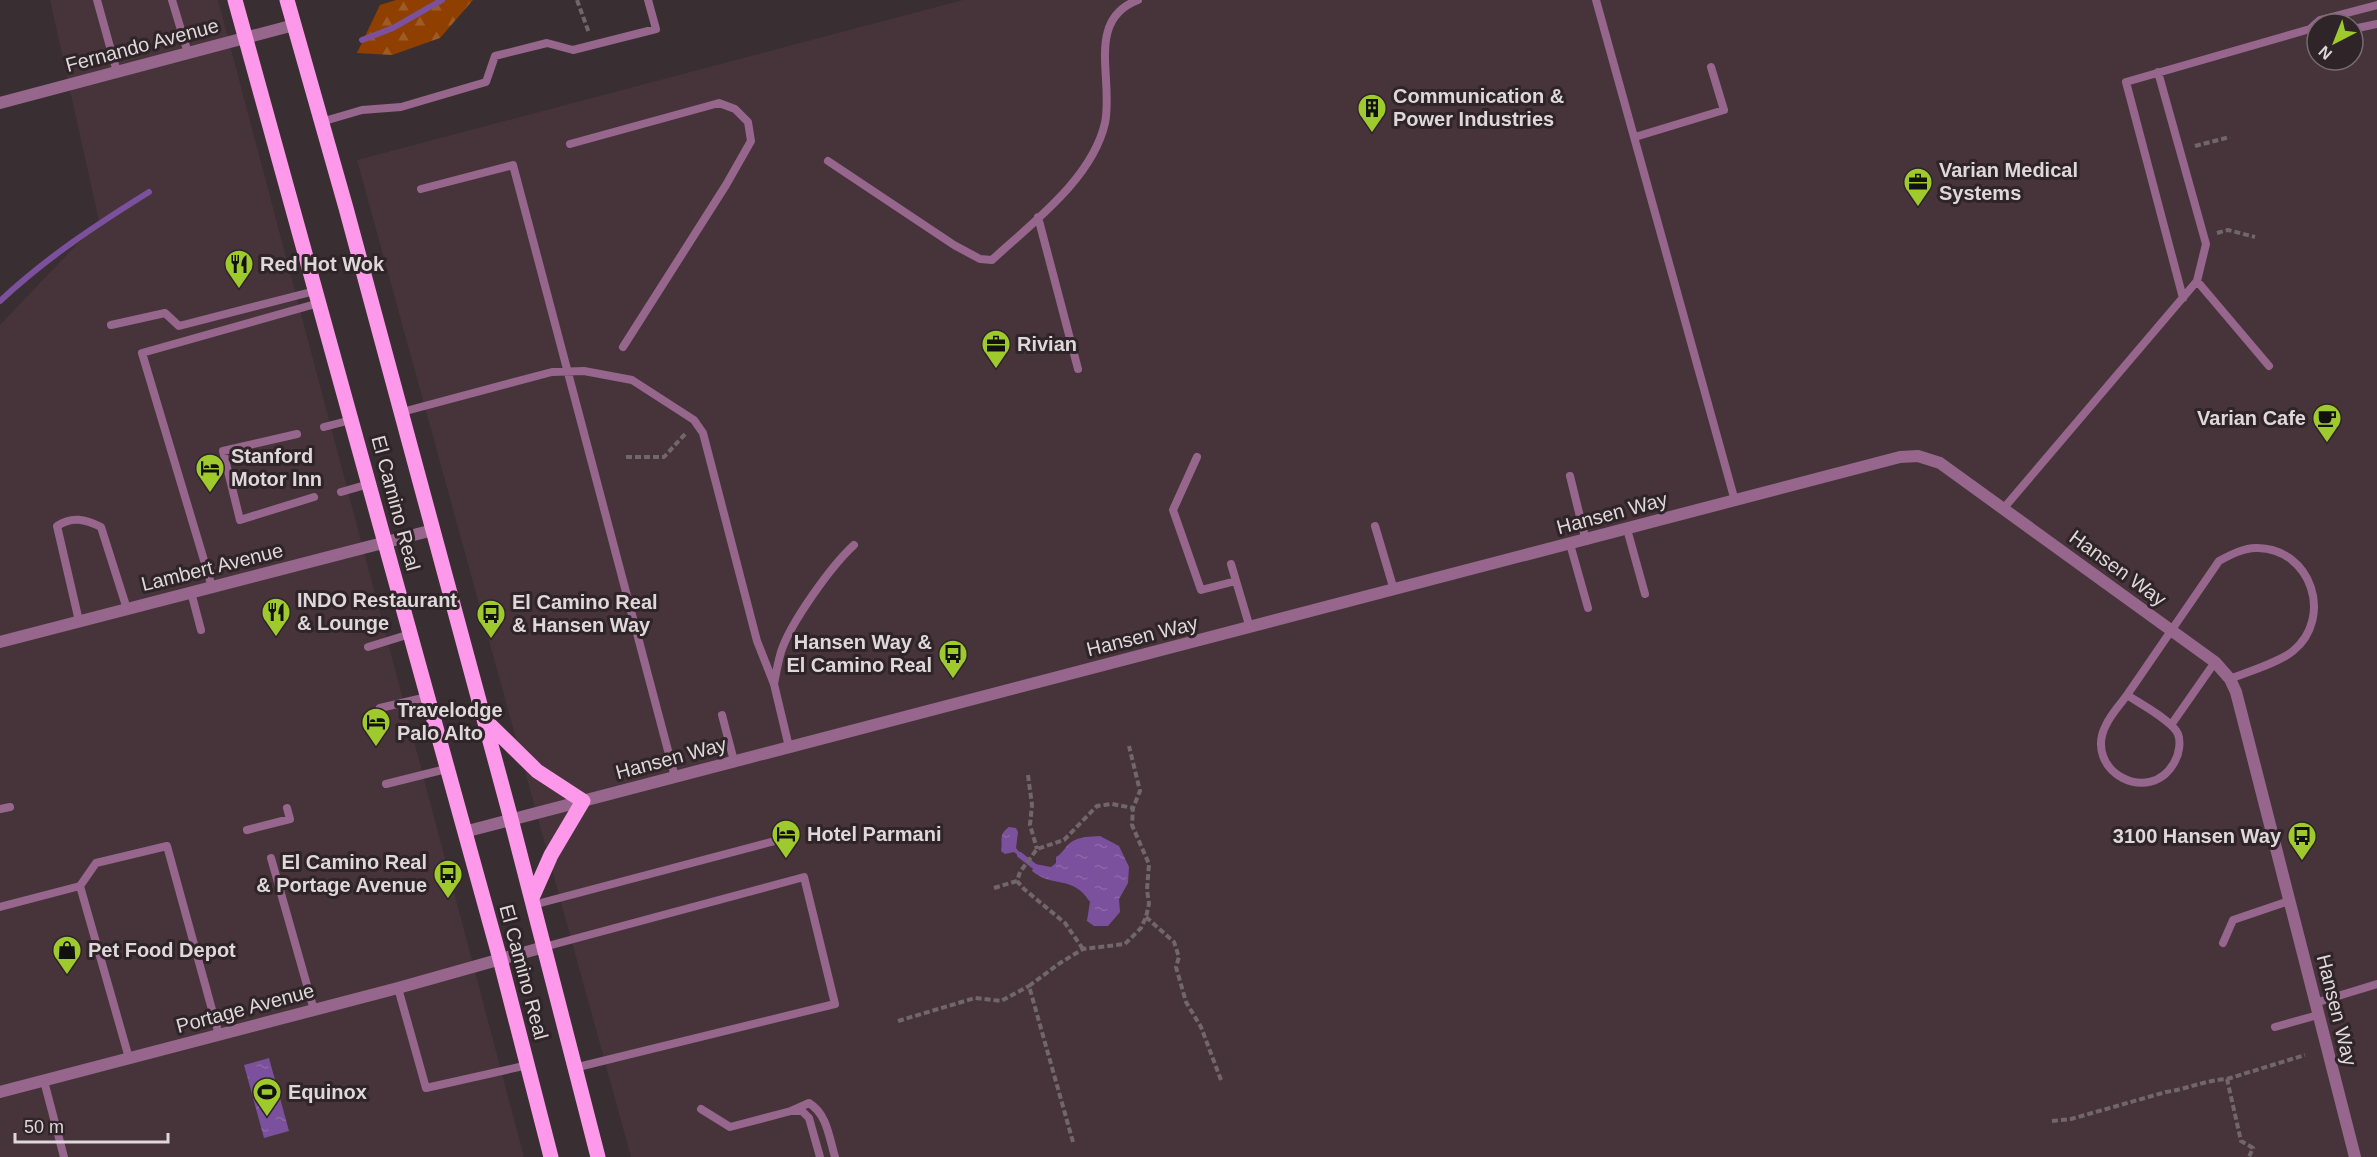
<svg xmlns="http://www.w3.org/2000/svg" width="2377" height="1157" viewBox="0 0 2377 1157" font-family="Helvetica,sans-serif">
<defs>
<pattern id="forest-firs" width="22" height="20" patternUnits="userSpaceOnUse" patternTransform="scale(1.5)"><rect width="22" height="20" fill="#8f4001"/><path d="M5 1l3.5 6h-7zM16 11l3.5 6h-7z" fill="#9e5b25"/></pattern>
<pattern id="water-ripples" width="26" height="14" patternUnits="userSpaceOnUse" patternTransform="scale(1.5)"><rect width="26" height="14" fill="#7b509c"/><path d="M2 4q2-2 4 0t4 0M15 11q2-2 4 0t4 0" fill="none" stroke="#8d68a9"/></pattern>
</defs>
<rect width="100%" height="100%" fill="#392e31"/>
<path fill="#46343a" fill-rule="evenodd" d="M50 0H218L524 1157H0V325L99 221Z
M963 0H2377V1157H631L357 160ZM2317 24H2353V60H2317Z"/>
<path fill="url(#forest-firs)" d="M396 0H473L440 38 392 55 357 53 380 5Z"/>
<path fill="url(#water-ripples)" d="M1009 827 1016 828 1018 832 1016 848 1020 853 1019 856 1014 852 1005 854 1001 851C1003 839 998 835 1009 827Z
M1100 836 1119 846 1129 867 1128 883 1119 899 1120 912 1108 926H1094L1087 921 1090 902C1072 874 1054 889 1032 871L1035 864 1051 867 1056 863V857C1063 853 1065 847 1070 843 1079 836 1090 837 1100 836Z
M269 1058 289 1131 264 1138 244 1065Z"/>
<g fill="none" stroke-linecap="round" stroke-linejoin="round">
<path stroke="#7b509c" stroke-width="6" d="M362 40 393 28 442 0
M0 301C46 258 96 225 149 192
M1020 855 1034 866"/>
<path stroke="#71676a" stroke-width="4" stroke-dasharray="6 3" stroke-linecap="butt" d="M577 0 589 33
M2195 146 2230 137
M2217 233 2228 230 2255 237
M626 457H664L687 432
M1028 775 1032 805 1030 825 1037 849
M994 888 1017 881
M1146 917 1174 942 1179 957 1176 967 1186 1002 1201 1027 1221 1080
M1083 949 1065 923 1024 889 1017 881 1020 872 1037 849 1064 840 1097 806 1112 804 1133 808
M898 1021 975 998 1001 1001 1029 986
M2227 1079 2305 1055
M2052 1121 2071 1119 2166 1092C2187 1089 2206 1080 2227 1079L2241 1141 2253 1148 2249 1157
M1073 1142 1029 986 1060 963 1083 949 1125 944 1141 928 1146 917 1149 904 1147 890 1149 864 1132 825 1133 808 1140 791 1129 746"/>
<path stroke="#97668d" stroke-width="8" d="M97 0 117 72
M172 0 188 53
M1596 0 1735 501
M2353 29 2377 24
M321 122 362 110 401 107 486 82 495 56 547 43 573 50 656 29 648 0
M1635 137 1724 110 1711 67
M570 144 719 103 735 109 748 122 751 141 726 185 623 347
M828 161 954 245 980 259 992 260C1033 222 1092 179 1105 123 1114 79 1085 20 1138 0
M421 189 513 165 675 777
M1038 217 1078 369
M2197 281 2269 366
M2183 298 2126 82 2310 29 2320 20 2377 5
M111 325 165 313 179 326 315 291
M402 412 552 372 584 371 632 380 694 420 703 433 757 641 774 684 789 747
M324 427 351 420
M297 434 223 451 240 520 314 497
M1197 457 1173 510 1201 590 1236 581
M1570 476 1586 541
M341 492 369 484
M2003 509 2197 281 2206 244 2158 72
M1375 526 1394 590
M1627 529 1645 594
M1570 544 1588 608
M1231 564 1250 628
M212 587 142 353 319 303
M191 592 201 630
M79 621 57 526C72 516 85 519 101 527L127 609
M368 647 410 634
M774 684C776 673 778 662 781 652 790 623 832 565 854 545
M2127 695 2219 561C2230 555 2245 547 2258 548 2311 549 2334 617 2293 651 2280 662 2247 672 2230 679
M2127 695C2139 703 2173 721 2178 734 2181 742 2179 754 2175 761 2151 808 2082 771 2106 725 2111 714 2120 705 2127 695Z
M380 708 427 697
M722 715 734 761
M2171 725 2215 662
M386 784 446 769
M0 809 10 807
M247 830 290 819 287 808
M271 858 314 1010
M80 886 96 863 167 846 219 1035
M533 905 775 841
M0 907 80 886 129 1058
M2223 943 2233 920 2289 901
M544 947 804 877 835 1004 574 1068
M398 988 426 1088 528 1065
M2315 1003 2377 984
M2275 1027 2318 1015
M44 1081 64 1157
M701 1109 730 1127 791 1111 809 1103C827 1114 829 1137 835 1157
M793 1111H802L809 1118 820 1157"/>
<path stroke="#97668d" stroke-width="12" d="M0 103 294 25
M0 642 433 530
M0 1092 398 988 544 947"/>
<path stroke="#97668d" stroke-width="12" d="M464 832 1900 457 1918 456 1940 463 2215 662 2230 679 2236 692 2355 1157"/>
<path stroke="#fd98ea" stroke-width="15" d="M235 0 500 959 551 1157
M287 0 346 208 511 819 598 1157
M486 721 537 771 583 801 551 855 532 898"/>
</g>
<defs>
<g id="building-pin" transform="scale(1.5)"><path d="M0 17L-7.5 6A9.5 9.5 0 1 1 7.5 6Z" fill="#9fca2d" stroke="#2f2427"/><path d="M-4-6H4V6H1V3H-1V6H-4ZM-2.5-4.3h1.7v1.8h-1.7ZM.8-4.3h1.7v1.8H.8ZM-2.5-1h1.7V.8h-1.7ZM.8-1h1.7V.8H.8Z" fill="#111"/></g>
<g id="office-pin" transform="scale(1.5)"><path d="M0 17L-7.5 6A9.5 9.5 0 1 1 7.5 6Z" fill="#9fca2d" stroke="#2f2427"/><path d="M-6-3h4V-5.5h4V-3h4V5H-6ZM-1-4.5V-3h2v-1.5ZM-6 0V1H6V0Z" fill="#111"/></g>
<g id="restaurant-pin" transform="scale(1.5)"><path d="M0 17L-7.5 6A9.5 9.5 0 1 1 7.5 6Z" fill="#9fca2d" stroke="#2f2427"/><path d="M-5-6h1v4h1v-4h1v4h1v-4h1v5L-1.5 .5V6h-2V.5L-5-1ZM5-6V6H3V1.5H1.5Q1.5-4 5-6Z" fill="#111"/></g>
<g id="cafe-pin" transform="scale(1.5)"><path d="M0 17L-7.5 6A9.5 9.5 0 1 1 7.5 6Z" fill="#9fca2d" stroke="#2f2427"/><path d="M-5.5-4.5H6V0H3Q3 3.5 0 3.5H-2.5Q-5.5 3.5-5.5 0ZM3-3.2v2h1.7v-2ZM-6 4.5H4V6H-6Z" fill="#111"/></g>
<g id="hotel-pin" transform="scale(1.5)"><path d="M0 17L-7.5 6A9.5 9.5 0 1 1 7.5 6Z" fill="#9fca2d" stroke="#2f2427"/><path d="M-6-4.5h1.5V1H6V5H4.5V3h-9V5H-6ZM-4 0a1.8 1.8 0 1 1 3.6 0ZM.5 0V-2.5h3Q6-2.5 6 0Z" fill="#111"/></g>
<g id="bus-pin" transform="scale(1.5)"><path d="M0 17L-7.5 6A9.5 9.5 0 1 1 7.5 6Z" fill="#9fca2d" stroke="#2f2427"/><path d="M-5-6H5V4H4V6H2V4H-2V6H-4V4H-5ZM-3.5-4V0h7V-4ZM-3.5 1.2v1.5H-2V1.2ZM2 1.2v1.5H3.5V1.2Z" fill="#111"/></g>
<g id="shop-pin" transform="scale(1.5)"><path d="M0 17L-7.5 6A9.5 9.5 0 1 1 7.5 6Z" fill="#9fca2d" stroke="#2f2427"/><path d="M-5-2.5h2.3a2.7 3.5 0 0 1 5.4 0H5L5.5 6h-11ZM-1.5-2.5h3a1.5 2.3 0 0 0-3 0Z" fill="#111"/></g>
<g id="stadium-pin" transform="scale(1.5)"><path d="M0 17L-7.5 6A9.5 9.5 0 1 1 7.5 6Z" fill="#9fca2d" stroke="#2f2427"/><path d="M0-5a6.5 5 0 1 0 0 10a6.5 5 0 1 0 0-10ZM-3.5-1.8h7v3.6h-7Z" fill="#111"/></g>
</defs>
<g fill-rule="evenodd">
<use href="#building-pin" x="1372" y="108"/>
<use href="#office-pin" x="1918" y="182"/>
<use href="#restaurant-pin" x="239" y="264"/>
<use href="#office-pin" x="996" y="344"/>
<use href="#cafe-pin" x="2327" y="418"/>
<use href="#hotel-pin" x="210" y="468"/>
<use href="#restaurant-pin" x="276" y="612"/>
<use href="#bus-pin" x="491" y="614"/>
<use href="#bus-pin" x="953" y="654"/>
<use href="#hotel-pin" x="376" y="722"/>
<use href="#hotel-pin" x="786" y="834"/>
<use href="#bus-pin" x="2302" y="836"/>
<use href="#bus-pin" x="448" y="874"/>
<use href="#shop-pin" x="67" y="950"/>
<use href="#stadium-pin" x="267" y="1092"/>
</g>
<g text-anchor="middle" stroke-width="6" stroke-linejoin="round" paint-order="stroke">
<g font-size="20" fill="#dfd8da" stroke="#2f2427">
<text transform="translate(142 45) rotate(-15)" y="7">Fernando Avenue</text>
<text transform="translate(396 503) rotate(75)" y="7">El Camino Real</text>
<text transform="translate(1612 513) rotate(-15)" y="7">Hansen Way</text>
<text transform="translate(212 567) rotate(-14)" y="7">Lambert Avenue</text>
<text transform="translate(2118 568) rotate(36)" y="7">Hansen Way</text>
<text transform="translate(1142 636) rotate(-14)" y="7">Hansen Way</text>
<text transform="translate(671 758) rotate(-15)" y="7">Hansen Way</text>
<text transform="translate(524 972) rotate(75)" y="7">El Camino Real</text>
<text transform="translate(245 1008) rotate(-15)" y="7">Portage Avenue</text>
<text transform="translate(2337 1010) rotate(76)" y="7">Hansen Way</text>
</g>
<g font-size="20" font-weight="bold" fill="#dfd8da" stroke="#2f2427" text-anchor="start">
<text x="1393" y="103">Communication &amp;<tspan x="1393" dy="23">Power Industries</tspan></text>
<text x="1939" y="177">Varian Medical<tspan x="1939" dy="23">Systems</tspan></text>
<text x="260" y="271">Red Hot Wok</text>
<text x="1017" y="351">Rivian</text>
<text x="2306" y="425" text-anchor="end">Varian Cafe</text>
<text x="231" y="463">Stanford<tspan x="231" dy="23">Motor Inn</tspan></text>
<text x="297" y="607">INDO Restaurant<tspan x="297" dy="23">&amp; Lounge</tspan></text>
<text x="512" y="609">El Camino Real<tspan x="512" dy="23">&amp; Hansen Way</tspan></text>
<text x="932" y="649" text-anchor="end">Hansen Way &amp;<tspan x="932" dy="23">El Camino Real</tspan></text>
<text x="397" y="717">Travelodge<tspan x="397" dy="23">Palo Alto</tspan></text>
<text x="807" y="841">Hotel Parmani</text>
<text x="2281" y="843" text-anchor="end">3100 Hansen Way</text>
<text x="427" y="869" text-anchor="end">El Camino Real<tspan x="427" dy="23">&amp; Portage Avenue</tspan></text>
<text x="88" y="957">Pet Food Depot</text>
<text x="288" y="1099">Equinox</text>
</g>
</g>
<g transform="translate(2335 42) rotate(222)"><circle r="28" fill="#2f2427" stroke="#756c6f" stroke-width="1.5"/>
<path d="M0-4.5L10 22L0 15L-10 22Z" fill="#9fca2d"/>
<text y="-9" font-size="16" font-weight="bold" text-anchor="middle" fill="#dfd8da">N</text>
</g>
<path d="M15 1133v9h153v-9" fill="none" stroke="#dfd8da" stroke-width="3"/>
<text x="24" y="1133" font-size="18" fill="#dfd8da" stroke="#2f2427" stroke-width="4.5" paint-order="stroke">50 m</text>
</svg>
